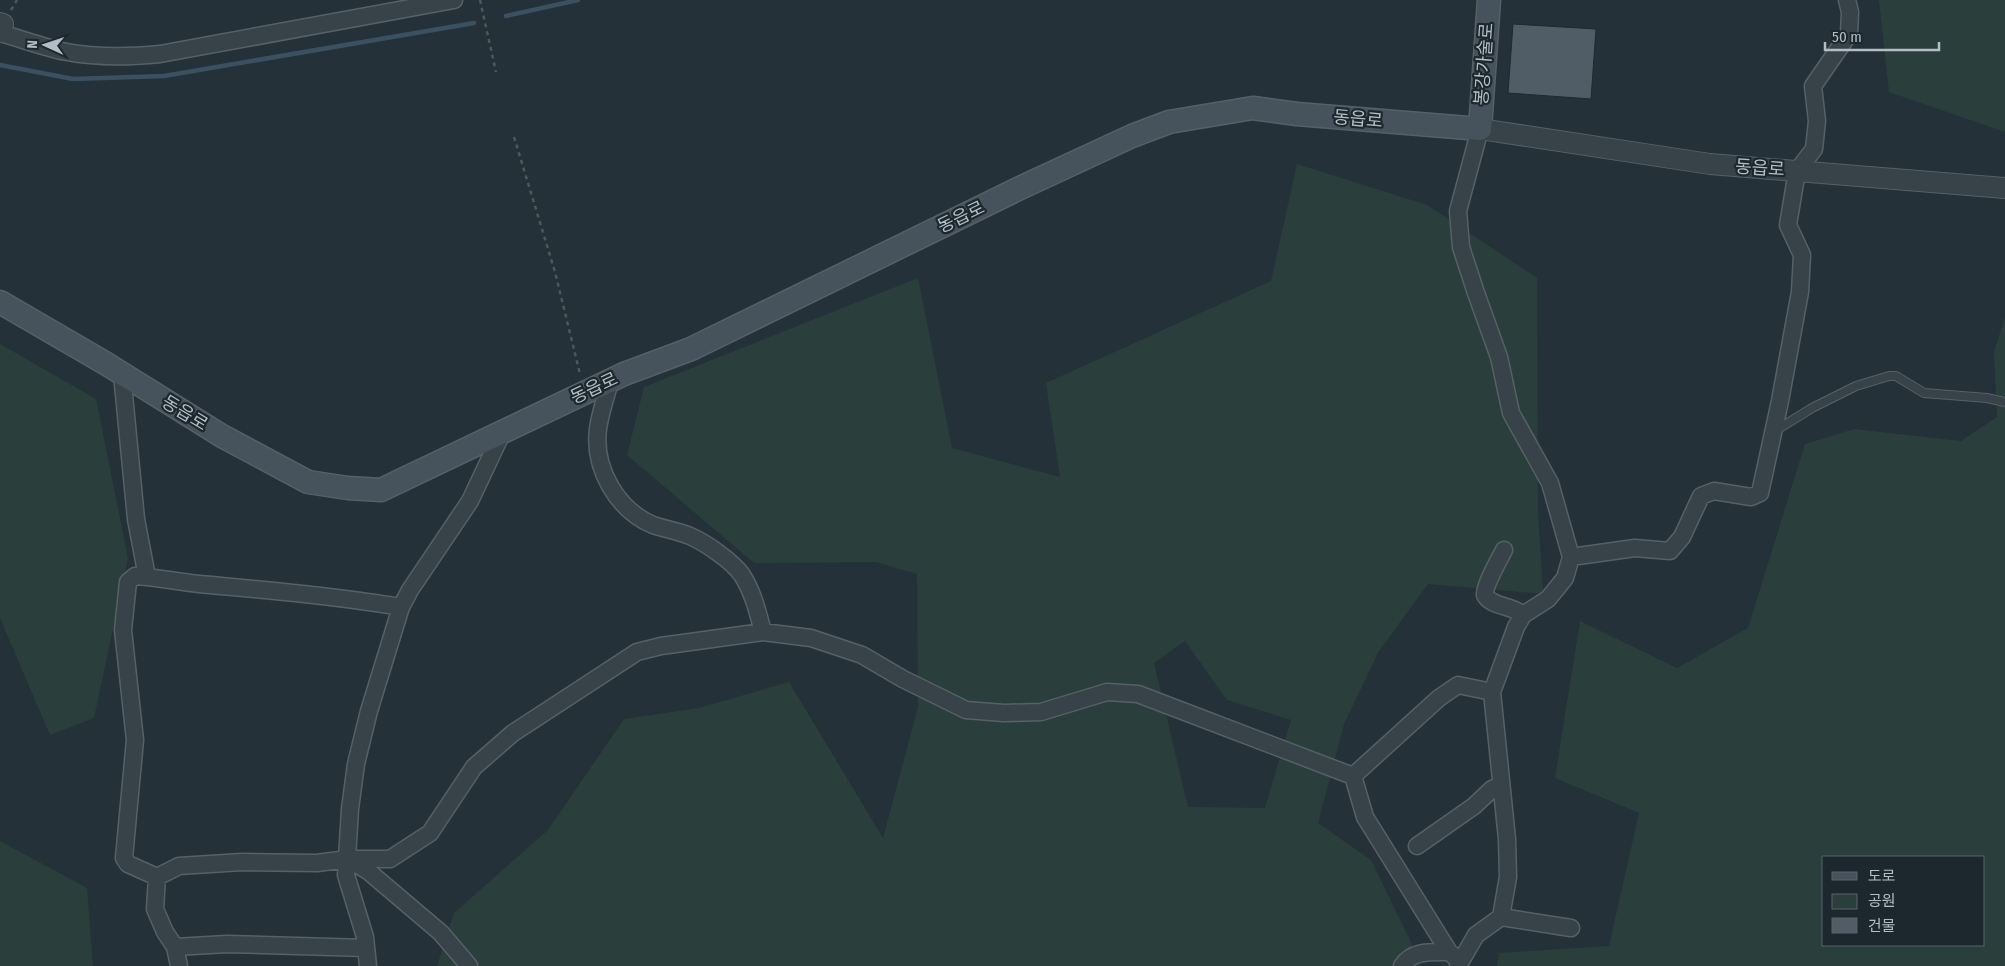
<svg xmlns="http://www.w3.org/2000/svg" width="2005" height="966" viewBox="0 0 2005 966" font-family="'Fira Sans Condensed','Noto Sans KR',sans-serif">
<rect width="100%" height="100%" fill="#243139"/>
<path fill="#2a3f3c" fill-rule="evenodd" d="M1879 0H2005V132L1889 92Z
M1297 164 1427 205 1537 278 1538 512 1543 594 1428 584 1379 651 1344 724 1318 823 1371 860 1421 963 1418 966H437L454 913 548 830 624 719 699 708 789 682 883 838 918 707 917 574 876 562 754 563 627 455 644 387 918 278 952 448 1060 477 1046 383 1271 281ZM1185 641 1227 700 1291 720 1265 808 1188 807 1154 663Z
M2005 317V966H1497L1499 953 1609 946 1639 813 1555 778 1580 621 1677 668 1748 628 1805 444 1854 429 1961 441 1997 417 1994 352ZM1824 857H1984V945H1824Z
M0 344 96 399 128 558 94 718 50 735 0 618Z
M0 841 87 888 93 966H0Z"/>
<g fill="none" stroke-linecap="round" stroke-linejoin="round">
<path stroke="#3b5161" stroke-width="4.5" d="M506 16 578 0
M0 65 73 79 164 76 474 23"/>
</g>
<path fill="#505d67" stroke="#1f2930" d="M1513 24 1596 29 1591 99 1508 93Z"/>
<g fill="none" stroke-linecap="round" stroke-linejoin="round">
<g stroke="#566067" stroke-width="10">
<path id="service" d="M1775 431 1812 408 1856 386 1889 376H1896L1924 393 1987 398 2005 402"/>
</g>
<g stroke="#566067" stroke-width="19">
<path id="minor" d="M0 33C22 39 45 48 67 52 98 58 129 57 160 54L454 0
M1480 129 1458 211 1461 247 1476 293 1499 357 1511 413 1550 483 1571 557 1565 578 1548 599 1523 615 1516 627 1492 692 1507 839 1508 877 1501 917
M122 374 136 519 147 577
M610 381C606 397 600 413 598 429 593 468 617 510 653 525 665 529 678 531 690 536 706 543 732 561 742 575 753 592 758 613 763 632
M1504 550C1499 560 1484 586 1485 595 1491 607 1512 605 1523 615
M1571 557 1635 548 1670 551 1682 537 1701 496 1714 491 1751 497 1760 493 1780 401 1800 292 1802 255 1788 225 1797 171 1814 149 1817 121 1813 86 1849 34 1850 12 1847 0
M1353 776 1365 817 1449 952 1460 961
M1353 776 1439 698 1458 685 1492 692
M1417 846 1474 806 1492 789 1501 785
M348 859 368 871 441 933 469 966
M157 877 179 866 242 862 317 863 348 859H390L430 833 474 767 513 733 637 652 661 646 763 632 811 638 862 655 903 679 966 710 1004 713 1041 712 1107 692 1138 694 1353 776
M157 877 128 864 124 858 135 740 123 630 128 582 135 576C156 577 177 582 199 584 267 590 334 596 401 607
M157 877 155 909 165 932 175 947 179 966
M175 947 227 944 366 948
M368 966 365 937 346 875 350 809 356 764 369 711 401 607 410 590 470 501 502 433
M1402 966C1412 950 1432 952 1449 952
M1458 966 1476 935 1501 917 1571 928"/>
</g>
<g stroke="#566067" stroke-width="22">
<path id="tertiary" d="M0 23 3 24 0 32
M1480 129 1710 164 2005 188"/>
</g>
<g stroke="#566067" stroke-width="25">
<path id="secondary" d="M0 302 105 363 222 436 308 482 348 488 381 490 624 374 691 349 1020 188 1132 136 1169 122 1253 108 1297 114 1480 129 1489 0"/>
</g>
<path stroke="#485b59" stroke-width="2.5" stroke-dasharray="4 4" stroke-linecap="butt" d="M480 0 496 72
M11 10 17 0
M514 137 555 272 580 374"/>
<use href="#service" stroke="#384249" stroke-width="8"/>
<use href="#minor" stroke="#384249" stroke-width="16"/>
<use href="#tertiary" stroke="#384249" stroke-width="20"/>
<use href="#secondary" stroke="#46525c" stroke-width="22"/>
</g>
<g text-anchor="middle" stroke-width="4.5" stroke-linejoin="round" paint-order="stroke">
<g font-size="18" fill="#b3bdc5" stroke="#1d272e">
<text transform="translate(1484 64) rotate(-86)" y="6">봉강가술로</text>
<text transform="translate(1358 119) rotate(5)" y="6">동읍로</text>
<text transform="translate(1760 168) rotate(4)" y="6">동읍로</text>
<text transform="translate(961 217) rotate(-26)" y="6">동읍로</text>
<text transform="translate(594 388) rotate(-25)" y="6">동읍로</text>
<text transform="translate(185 413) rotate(31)" y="6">동읍로</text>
</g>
</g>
<rect x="1822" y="856" width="162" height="90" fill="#1d272e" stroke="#59636a"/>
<rect x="1832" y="872" width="25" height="8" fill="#46525c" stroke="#59636a"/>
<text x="1868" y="881" font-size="15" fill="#b3bdc5">도로</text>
<rect x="1832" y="894" width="25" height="15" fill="#2a3f3c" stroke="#59636a"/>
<text x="1868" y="906" font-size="15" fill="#b3bdc5">공원</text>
<rect x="1832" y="918" width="25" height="15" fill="#505d67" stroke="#59636a"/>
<text x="1868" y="931" font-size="15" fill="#b3bdc5">건물</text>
<g transform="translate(45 45) rotate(273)" stroke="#1d272e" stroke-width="4" paint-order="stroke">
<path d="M0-4L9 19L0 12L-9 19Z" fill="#b3bdc5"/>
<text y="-8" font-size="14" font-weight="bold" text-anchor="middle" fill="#b3bdc5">N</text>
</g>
<path d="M1825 42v8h114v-8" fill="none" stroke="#b3bdc5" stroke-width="2.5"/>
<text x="1832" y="42" font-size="15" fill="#b3bdc5" stroke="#1d272e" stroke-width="4" paint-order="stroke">50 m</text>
</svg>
